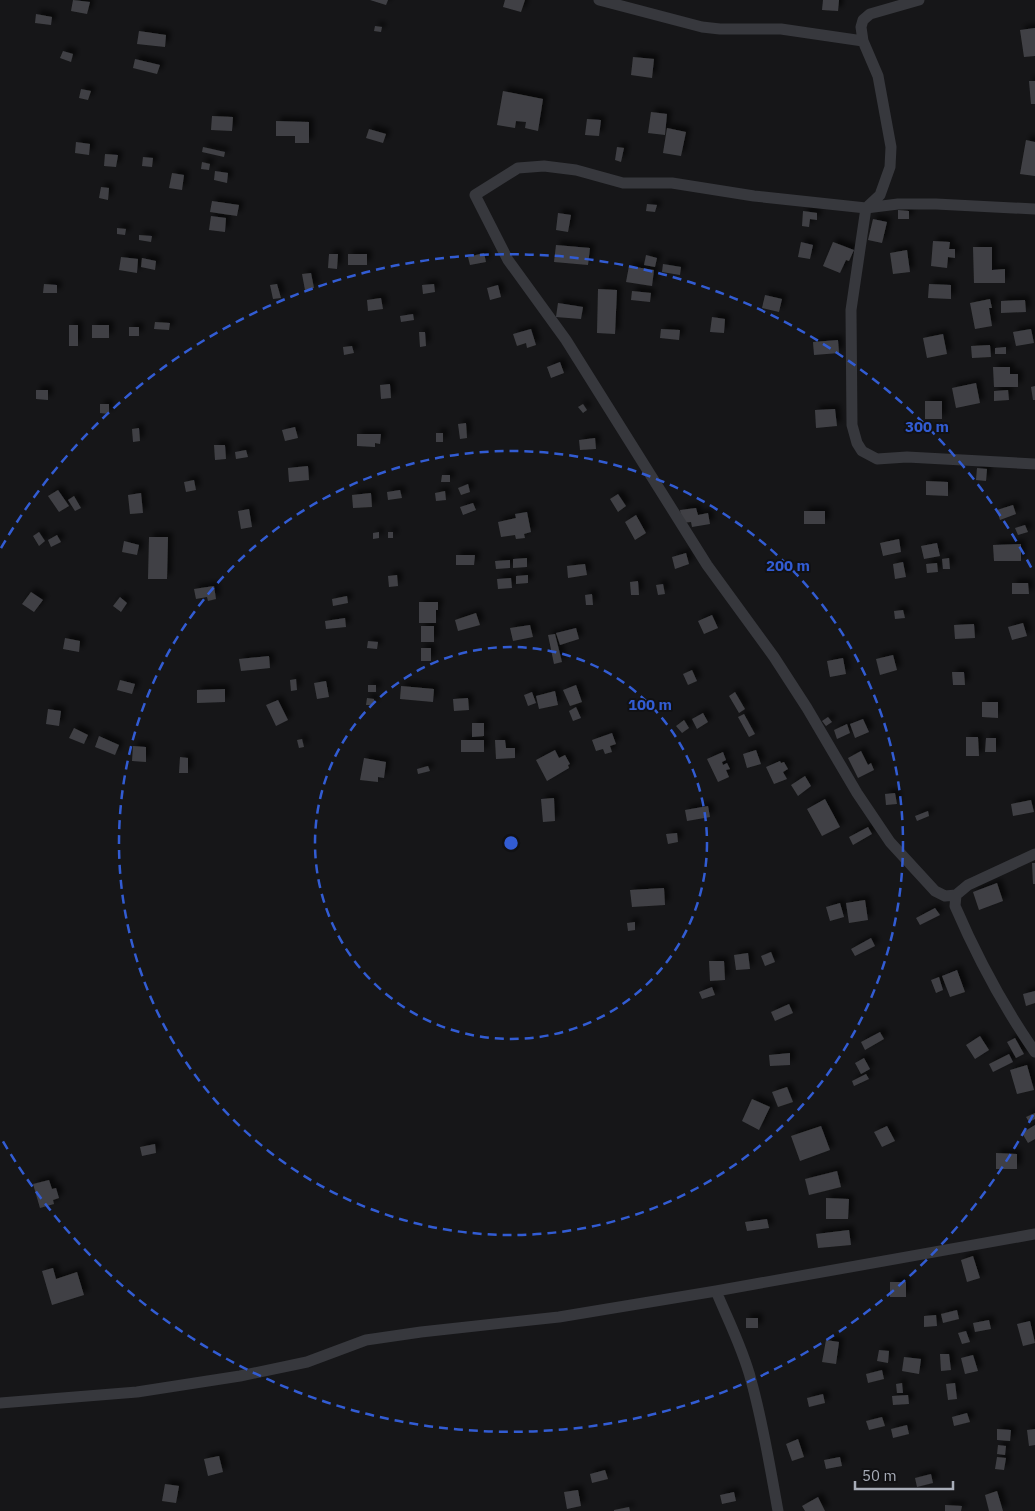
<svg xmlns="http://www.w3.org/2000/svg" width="1035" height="1511" viewBox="0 0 1035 1511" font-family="'IBM Plex Sans',sans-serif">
<defs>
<filter id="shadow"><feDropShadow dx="4.5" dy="-4.5" stdDeviation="2.5" flood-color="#0009"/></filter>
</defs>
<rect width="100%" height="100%" fill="#161618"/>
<path fill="#404145" filter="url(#shadow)" d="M73 0 90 2 87 14 71 11Z
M370 0H388L386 5Z
M505 0H525L521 12 503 7Z
M823 0H839L838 11 822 10Z
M36 14 52 17 51 25 35 23Z
M375 26 382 27 381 32 374 31Z
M1035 28V56L1024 57 1020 30Z
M139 31 166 35 165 47 137 44Z
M63 51 73 54 71 62 60 58Z
M633 57 654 59 652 78 631 75Z
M135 59 160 65 157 74 133 68Z
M1029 81H1035V104H1031Z
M81 89 91 91 88 100 79 98Z
M503 91 543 99 538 131 525 128 526 122 516 121 515 128 497 125Z
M651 112 667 114 665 135 648 133Z
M212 116 233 117 232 131 211 130Z
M587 119 601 120 599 136 585 135Z
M276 121 309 122V143H295V136H276Z
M667 128 686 132 681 156 663 153Z
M369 129 386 134 383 143 366 138Z
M1026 140 1035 142V176L1020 174Z
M76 142 90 144 89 155 75 153Z
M203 147 225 152 224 157 202 152Z
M617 147 624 148 621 162 615 160Z
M105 154 118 155 116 167 104 166Z
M143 157 153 158 152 167 142 166Z
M202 162 210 164 209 170 201 169Z
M215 171 228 173 227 183 214 180Z
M172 173 184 175 182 190 169 188Z
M101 187 109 188 108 200 99 198Z
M212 201 239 205 237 216 210 212Z
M647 204 657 205 655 212 646 211Z
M898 210 909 211V219H898Z
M803 211 817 213V220L810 219 809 227 802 226Z
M558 213 571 215 568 232 556 230Z
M211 216 226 218 225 232 209 230Z
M873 219 887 222 882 243 868 240Z
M117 228 126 229 125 235 117 234Z
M139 235 152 236 151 242 139 240Z
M933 241 950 242 949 249H955V258L948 257 947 268 931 266Z
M801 242 813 245 810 259 798 257Z
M833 242 854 250 849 261 846 260 840 273 823 266Z
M556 245 590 248 588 265 554 262Z
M973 247H992V270L1005 269V283H974Z
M907 250 910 272 893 274 890 253Z
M484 253 486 262 470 265 468 257Z
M329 254H338L337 269 328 268Z
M348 254H367V265H348Z
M646 255 657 258 655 267 644 265Z
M121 257 138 259 137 273 119 270Z
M142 258 156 261 155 270 141 267Z
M663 264 681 267 680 275 662 272Z
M629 266 654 270 652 286 626 282Z
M311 273 314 288 305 290 302 274Z
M44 284 57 285V293H43Z
M277 284 281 298 273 299 270 285Z
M434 284 435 292 423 294 422 285Z
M929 284 951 285V299L928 298Z
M498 285 501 297 490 300 487 288Z
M598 289 617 290 615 334 597 333Z
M632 291 651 293 650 302 631 300Z
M765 295 782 299 779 312 762 308Z
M381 298 383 309 368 311 367 300Z
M990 299 992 308H989L992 326 975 329 970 303Z
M1025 300 1026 312 1001 313V301Z
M558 303 583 307 581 319 556 317Z
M413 314 414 320 401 322 400 316Z
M712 317 725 319 724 333 710 332Z
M155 322 170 323 169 330 154 329Z
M69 325H78V346H69Z
M92 325H109V338H92Z
M129 327H139V336H129Z
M531 329 536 345 527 348 526 343 517 346 513 334Z
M661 329 680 330 679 340 660 338Z
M1031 329 1034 343 1016 346 1013 332Z
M419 332H425L426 346 420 347Z
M943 334 947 354 927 358 923 338Z
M838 340 839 353 814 355 813 342Z
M990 345 991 357 972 358 971 346Z
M352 346 354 353 344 355 343 347Z
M1006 347V354H995V348Z
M560 362 564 373 551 378 547 367Z
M993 367H1010V374H1018V387H994Z
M976 383 980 403 956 408 952 388Z
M390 384 391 398 381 399 380 385Z
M1035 386V400H1033L1031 387Z
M36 390H48V400L36 399Z
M1008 390 1009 400 994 401V391Z
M925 401H942V419H925Z
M100 404H109V414L100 413Z
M583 404 587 410 583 413 578 407Z
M835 409 837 426 816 428 815 410Z
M466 423 467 438 460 439 458 424Z
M295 427 298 438 285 441 282 430Z
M139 428 140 441 133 442 132 429Z
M436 433H443V442H436Z
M357 434H381L380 444 375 443V447L357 446Z
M595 438 596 449 580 450 579 440Z
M214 445H225L226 459 215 460Z
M246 450 248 457 236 459 235 452Z
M308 466 309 480 289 482 288 468Z
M977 468 987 469 986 481 976 480Z
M442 475H450V482H441Z
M194 480 196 490 186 492 184 482Z
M926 481 948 482V496L926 495Z
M468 484 470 492 461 495 458 488Z
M58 490 69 506 59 512 48 496Z
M400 490 402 498 388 500 387 492Z
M445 491 446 500 436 501 435 493Z
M141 493 143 513 130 514 128 495Z
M371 493 372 507 353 508 352 495Z
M618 494 626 506 618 512 610 499Z
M74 496 81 508 75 511 68 500Z
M473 503 476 510 463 515 460 507Z
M1013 505 1016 514 1000 520 997 510Z
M696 508 698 515 708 513 710 524 692 527 691 522 682 523 680 510Z
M249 509 252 527 241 529 238 511Z
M804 511H825V524H804Z
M527 512 531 532 524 534 525 538 516 539 515 535 501 537 498 522 516 518 515 514Z
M636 515 646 533 635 540 625 522Z
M1025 525 1028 532 1018 535 1015 528Z
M39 532 45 541 39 546 33 536Z
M379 532V538L373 539V533Z
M388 532H393V538H388Z
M57 535 61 542 51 547 48 540Z
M149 537H168L167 579H148Z
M899 539 901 552 883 556 880 543Z
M124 541 139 545 137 555 122 552Z
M937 543 940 556 924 559 921 546Z
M1021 544V561H994L993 545Z
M686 553 689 564 675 569 672 557Z
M456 555H475L474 565H456Z
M527 558V567L513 568V559Z
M949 558 950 569H943L942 559Z
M510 560V568L496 569 495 561Z
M903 562 906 577 895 579 893 564Z
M937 563 938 572 927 573 926 564Z
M585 564 587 575 568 578 567 566Z
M397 575 398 586 389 587 388 576Z
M528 575V583L516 584V576Z
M511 578 512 588 498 589 497 579Z
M638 581 639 595H631L630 582Z
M1012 583H1028L1029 594H1012Z
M663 584 665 594 658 595 656 585Z
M214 586 216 599 208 601 207 597 196 599 194 589Z
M31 592 43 600 34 612 22 604Z
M592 594 593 605H586L585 595Z
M347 596 348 603 333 606 332 599Z
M120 597 127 603 121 612 113 606Z
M419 602H438V610H436V623H419Z
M903 610 905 618 895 619 894 611Z
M476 613 480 625 458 631 455 620Z
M712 615 718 628 704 634 698 621Z
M345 618 346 627 326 629 325 621Z
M1023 623 1027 636 1012 640 1008 627Z
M974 624 975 638 955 639 954 625Z
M530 625 533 637 513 641 510 628Z
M421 626H434V642H421Z
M576 628 579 639 560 645 556 633Z
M555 634 562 662 554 664 548 635Z
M65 638 80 641 79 652 63 649Z
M368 641 378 642 377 649 367 648Z
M421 648H431V661H421Z
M893 655 897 670 880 675 876 659Z
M269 656 270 668 241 671 239 659Z
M843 658 846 674 830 677 827 661Z
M692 670 697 681 688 685 683 674Z
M952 672H964L965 685H953Z
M296 679 297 690 291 691 290 680Z
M120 680 135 684 132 694 117 690Z
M326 681 329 697 317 699 314 683Z
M368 685H376V692H368Z
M576 685 582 702 570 706 563 690Z
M401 686 434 689 433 702 400 699Z
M225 689V702L197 703V690Z
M555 691 558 705 539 709 536 696Z
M532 692 536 703 528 706 524 695Z
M735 692 745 709 739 713 729 696Z
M367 698 374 699V705H366Z
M468 698 469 710 454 711 453 699Z
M278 700 288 720 276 726 266 705Z
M982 702H998V718L982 717Z
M576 707 581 718 573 721 569 711Z
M48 709 61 711 59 726 46 724Z
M703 713 708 722 697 729 692 719Z
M744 714 755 734 749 737 738 717Z
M828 717 832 722 826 726 822 721Z
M863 719 869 732 855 738 850 724Z
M684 720 689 728 682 733 676 726Z
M472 723H484V736L472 737Z
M847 724 850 733 837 739 834 730Z
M74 728 88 735 84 744 69 738Z
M612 733 616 744 610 746 612 752 605 754 603 749 596 751 592 740Z
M99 736 119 745 115 755 95 747Z
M966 737H978L979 756H966Z
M986 738H996V752H985Z
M302 739 304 747 299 748 297 740Z
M461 740H484V752H461Z
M495 740H505L506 748H515V758L496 759Z
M133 746 146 747V762L132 761Z
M555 750 559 758 565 755 570 764 568 765 569 768 547 781 536 760Z
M756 750 761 764 747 768 743 754Z
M861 751 868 765 871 763 874 770 858 778 848 758Z
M723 752 726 760 722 762 723 765 727 763 730 769 726 770 729 777 718 782 707 759Z
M180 757 188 758V773H179Z
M364 758 386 762 384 778 378 777V782L360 780Z
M780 761 781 763 784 762 788 769 783 772 787 779 774 784 766 767Z
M428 766 430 771 418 774 417 769Z
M805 776 811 786 798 796 791 785Z
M895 793 897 804 886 805 885 794Z
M554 798 555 821 543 822 541 799Z
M825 799 840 827 822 836 807 809Z
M1031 800 1034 812 1013 816 1011 804Z
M708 806 710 817 687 821 685 810Z
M928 811 929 816 917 821 915 816Z
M868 827 872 834 853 845 849 837Z
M677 833 678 842 668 844 666 834Z
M1032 863H1035V884H1033Z
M997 883 1003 901 979 910 973 892Z
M664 888 665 905 632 907 630 890Z
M865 900 868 920 849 923 846 903Z
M840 903 844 917 830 921 826 907Z
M935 908 940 915 920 925 916 918Z
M635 922V930L628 931 627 923Z
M871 938 875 946 855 956 851 949Z
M771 952 775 962 765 966 761 956Z
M748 953 750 969 736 970 734 955Z
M709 961H724L725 980 710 981Z
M957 970 965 992 950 997 942 976Z
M939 977 943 990 936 993 931 980Z
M712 987 715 995 702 999 699 992Z
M1035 991V1003L1026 1006 1023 994Z
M789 1004 793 1013 775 1021 771 1012Z
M880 1032 884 1039 865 1050 861 1042Z
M980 1036 989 1050 975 1059 966 1045Z
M1015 1038 1024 1054 1016 1058 1007 1042Z
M790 1053V1065L770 1066 769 1055Z
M1009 1054 1013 1062 993 1072 989 1064Z
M864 1058 870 1069 861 1074 855 1063Z
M1027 1065 1034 1090 1017 1094 1010 1070Z
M866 1074 869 1079 854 1086 852 1081Z
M787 1087 793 1102 778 1107 772 1092Z
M752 1099 770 1107 759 1130 742 1121Z
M1035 1113V1119L1029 1122 1026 1117Z
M1035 1125V1139L1028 1143 1022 1133Z
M821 1126 830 1150 800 1161 791 1136Z
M887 1126 895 1141 882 1147 874 1132Z
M155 1144 156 1153 142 1156 140 1147Z
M996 1153 1017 1154V1169H996Z
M837 1171 841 1187 809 1195 805 1179Z
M49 1180 52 1189 56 1188 59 1198 53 1200 54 1204 40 1208 33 1184Z
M826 1198 849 1199 848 1219H826Z
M767 1219 769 1228 747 1231 745 1222Z
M849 1230 851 1245 818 1248 816 1234Z
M973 1256 980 1278 967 1282 961 1260Z
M53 1268 56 1279 77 1272 84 1295 52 1305 42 1271Z
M890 1282H906V1297H890Z
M957 1310 959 1319 943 1323 941 1314Z
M936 1315 937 1326 924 1327V1316Z
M746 1318H758V1328H746Z
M989 1320 991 1329 975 1332 973 1323Z
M1030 1321 1035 1343 1023 1346 1017 1324Z
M966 1331 970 1342 962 1344 958 1333Z
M826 1340 839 1342 836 1364 822 1362Z
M879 1350 889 1351 888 1363 877 1361Z
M940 1354H949L951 1370 941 1371Z
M973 1355 978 1371 965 1374 961 1358Z
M904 1357 921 1359 919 1374 902 1371Z
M882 1370 884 1379 868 1383 866 1374Z
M902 1383 903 1393H897L896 1384Z
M955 1383 957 1399 948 1400 946 1384Z
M823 1394 825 1403 809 1407 807 1398Z
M908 1395 909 1404 893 1405 892 1396Z
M967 1413 970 1422 954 1426 952 1417Z
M882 1417 885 1426 869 1430 866 1421Z
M907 1425 909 1434 893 1438 891 1429Z
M997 1429 1011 1430 1010 1441 997 1440Z
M1035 1429V1445L1029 1446 1027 1430Z
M798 1439 804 1457 792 1461 786 1444Z
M998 1445 1006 1446 1005 1455 997 1454Z
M219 1456 223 1472 208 1476 204 1459Z
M840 1457 842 1466 826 1469 824 1460Z
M997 1457 1006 1458 1004 1470 995 1469Z
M605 1470 608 1479 592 1483 590 1474Z
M931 1474 933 1483 917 1487 915 1478Z
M165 1484 179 1486 176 1503 162 1501Z
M578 1490 581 1506 567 1509 564 1492Z
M997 1491 1003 1511H989L985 1495Z
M734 1492 736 1501 722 1504 720 1495Z
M818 1497 825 1511H805L802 1506Z
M945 1505 962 1506 961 1511H945Z
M629 1507 630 1511H614V1510Z"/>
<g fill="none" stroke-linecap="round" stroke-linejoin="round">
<path stroke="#37383d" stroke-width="11" d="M599 0 702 27 720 29H781L863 41
M919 0 870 14 863 20 861 27 863 41 878 76 891 147 890 167 880 195 866 208 851 310 852 425 857 443 862 451 877 459 907 457 1035 464
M1035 209 936 204H898L866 208 754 196 672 183H623L576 170 544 166 518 168 475 195 508 260 566 340 707 565 774 657 807 708 857 793 890 842 935 891 945 896 956 895 968 885 1035 854
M956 895 955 906C977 957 1003 1006 1035 1052
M716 1291C728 1320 743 1349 751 1380 763 1423 770 1467 778 1511
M0 1403 137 1392 240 1376 307 1362 366 1340 421 1332 559 1317 716 1291 1035 1234"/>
</g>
<g fill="none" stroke="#325cd3" stroke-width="2.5" stroke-dasharray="9 6">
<circle cx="511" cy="843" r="196"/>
<circle cx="511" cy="843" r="392"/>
<path d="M1033 1115A589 589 0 0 1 1 1138M1 548A589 589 0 0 1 1033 571"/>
</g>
<circle cx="511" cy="843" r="8" fill="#325cd3" stroke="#111113" stroke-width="2.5"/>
<g font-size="15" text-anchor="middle" font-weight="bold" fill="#325cd3" stroke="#111113" stroke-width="4" stroke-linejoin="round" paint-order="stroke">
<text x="927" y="432">300 m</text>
<text x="788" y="571">200 m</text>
<text x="650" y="710">100 m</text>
</g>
<path d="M855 1481v8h98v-8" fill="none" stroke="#a8adb8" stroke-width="2.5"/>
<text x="862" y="1481" font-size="15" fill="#a8adb8" stroke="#111113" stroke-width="4" paint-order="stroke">50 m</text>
</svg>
